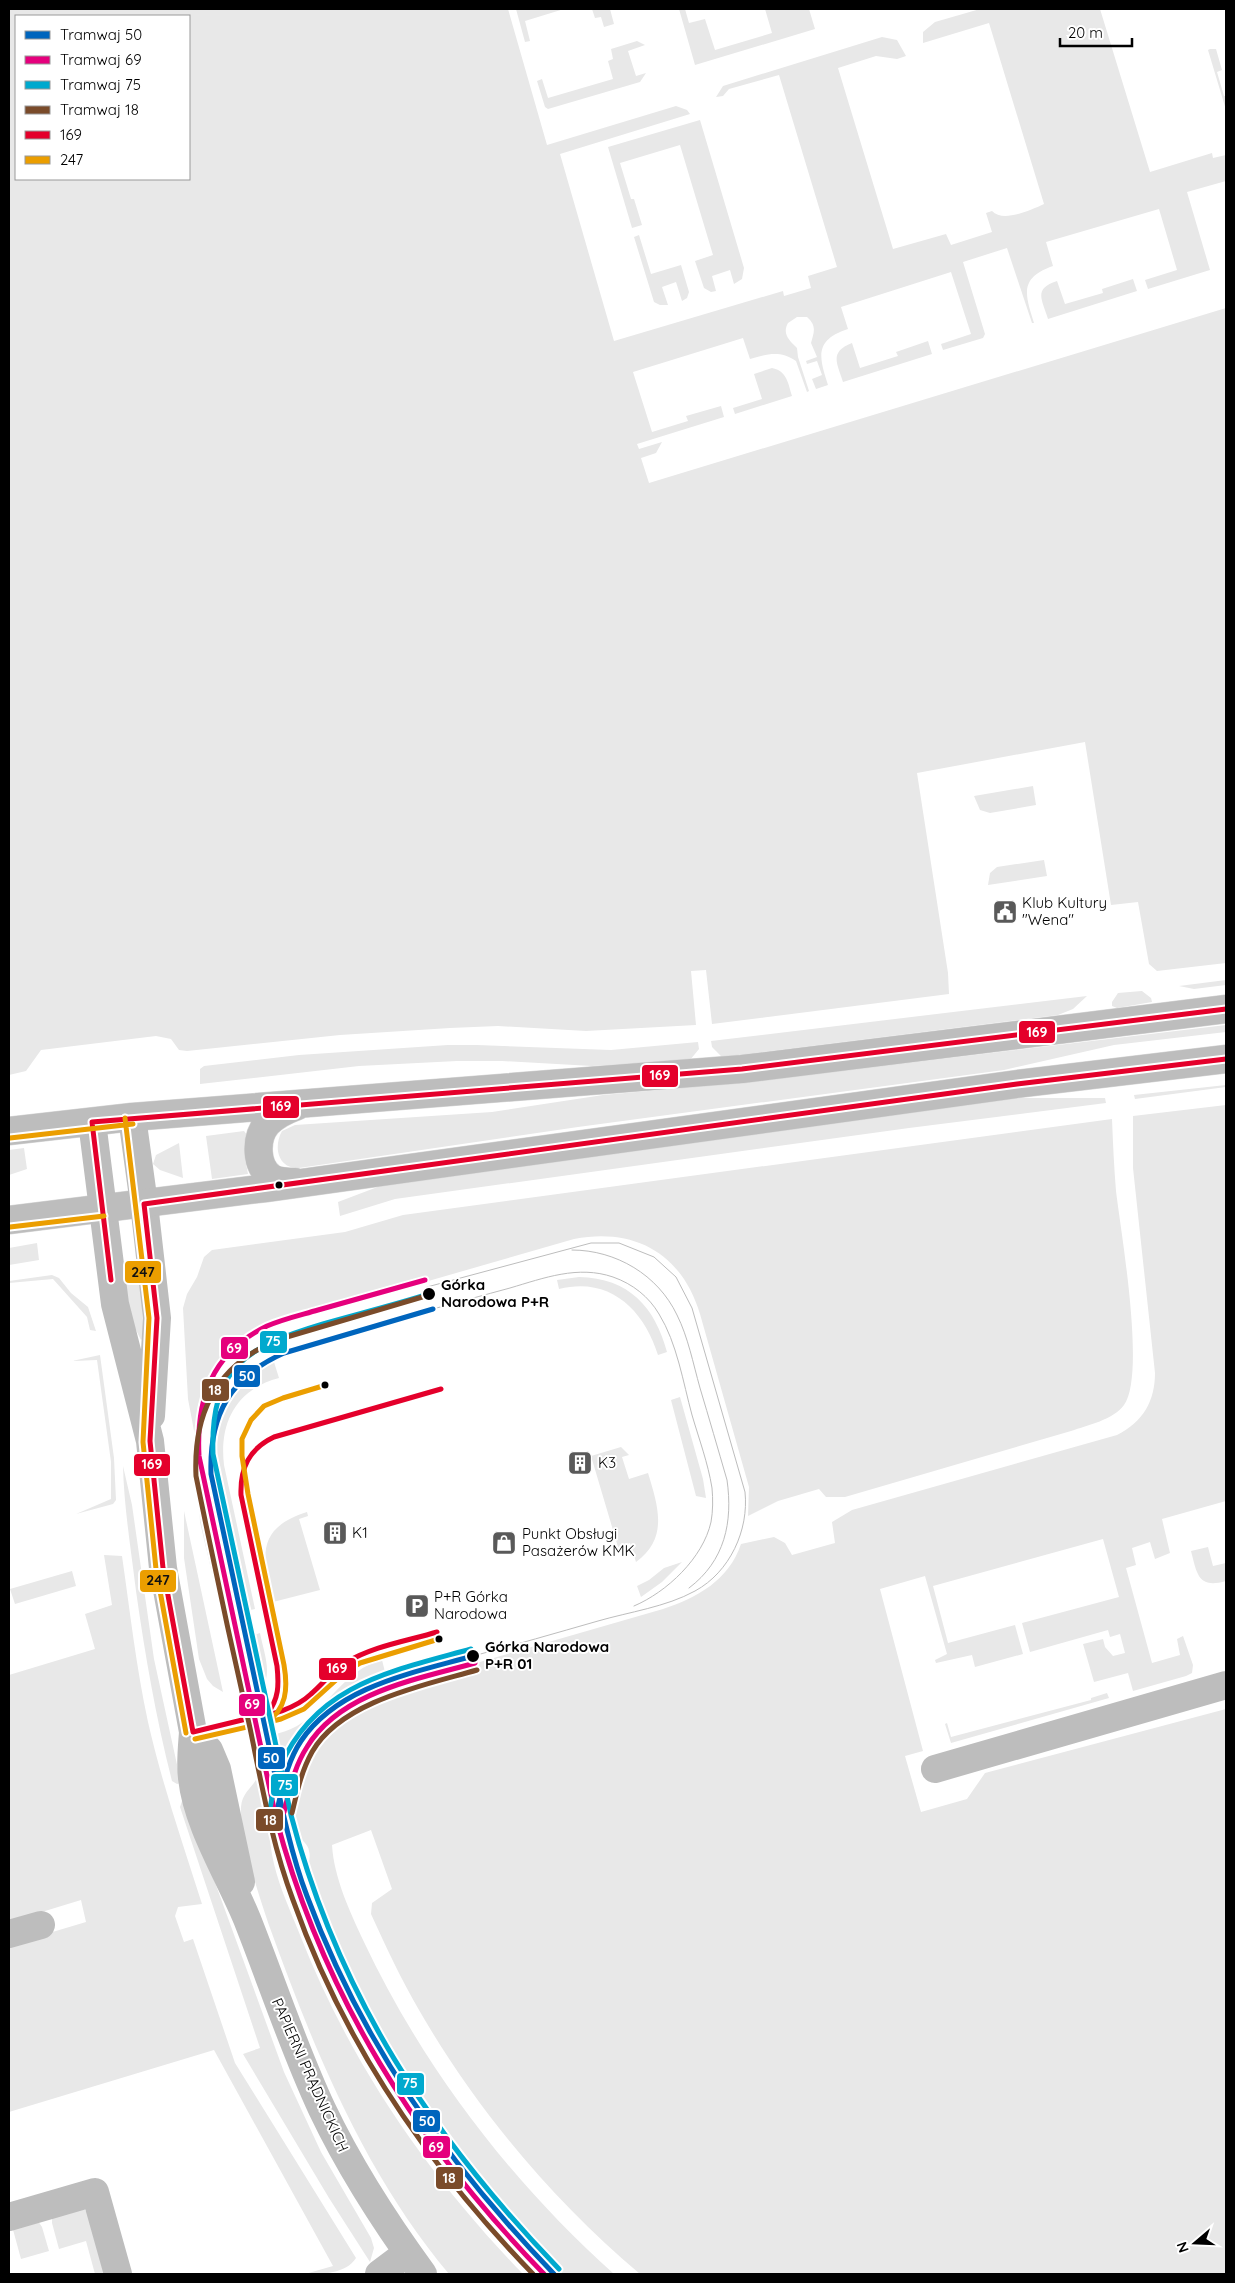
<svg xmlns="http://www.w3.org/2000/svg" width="1235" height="2283" font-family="Quicksand,sans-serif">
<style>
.green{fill:#e8e8e8;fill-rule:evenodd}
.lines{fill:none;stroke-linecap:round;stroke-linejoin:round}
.primary-casing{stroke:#dbdbdb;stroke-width:29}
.minor{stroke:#bdbdbd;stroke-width:28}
.primary{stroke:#bdbdbd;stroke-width:28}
.tram{stroke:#bdbdbd;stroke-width:1}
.bus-1-casing{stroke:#fff;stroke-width:9}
.bus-2-casing{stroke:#fff;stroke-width:9}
.bus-1{stroke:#e4002b;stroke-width:5}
.bus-2{stroke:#eb9e00;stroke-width:5}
.tram-1-casing{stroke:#fff;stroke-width:9}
.tram-2-casing{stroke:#fff;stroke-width:9}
.tram-3-casing{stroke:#fff;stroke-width:9}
.tram-4-casing{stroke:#fff;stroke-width:9}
.tram-1{stroke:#0065bd;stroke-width:5}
.tram-2{stroke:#e5007d;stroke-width:5}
.tram-3{stroke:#00a9ce;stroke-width:5}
.tram-4{stroke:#7a4b2a;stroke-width:5}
.bus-dot{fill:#000;stroke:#fff;stroke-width:2}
.labels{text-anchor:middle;stroke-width:4;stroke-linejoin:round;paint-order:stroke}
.poi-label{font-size:15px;fill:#000;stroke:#fff;text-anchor:start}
.stop-label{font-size:15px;font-weight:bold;fill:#000;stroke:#fff;text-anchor:start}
.street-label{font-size:15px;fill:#000;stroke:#fff}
.line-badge{stroke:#fff;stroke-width:2}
.badge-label{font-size:14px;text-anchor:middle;font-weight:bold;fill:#fff}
.pale-badge-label{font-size:14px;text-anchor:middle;font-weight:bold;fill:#111}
</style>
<rect width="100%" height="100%" fill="#fff"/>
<path class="green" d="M9 9H508L547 145 676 106 687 110 690 114 560 154 614 341 783 291 784 296 811 288 808 276 837 267 779 75 729 89 723 96 716 97 723 86 882 37 897 40 906 56 897 59 876 56 838 68 893 249 946 234 951 245 992 232 986 213 992 211C1003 223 1031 210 1044 204L989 23 923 43V32L935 22 980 9H1100L1150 172 1212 153 1213 158 1226 155V181L1187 192 1210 270 1148 289 1145 280 1177 270 1159 209 1046 242 1053 266C1019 278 1025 294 1034 323H1032L1007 248 963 262 985 334 983 338 943 350 941 344 971 334 951 272 841 307 848 329C814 340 819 357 828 385L816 389 812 379 822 375 817 361 807 364 806 361 817 357 811 343C814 332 817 326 807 317H797L788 323C782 334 789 340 797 348L798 357 809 391 807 392 796 361C780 350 767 354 750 359L743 338 633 372 652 432 688 421 686 416 721 406 724 417 637 444 639 449 662 442 656 453 641 458 649 483 1226 308V963L1157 971 1149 964 1138 902 1111 905 1085 742 917 773 948 973 949 994 712 1024 706 970 691 971 696 1025 586 1031 498 1026 450 1028 340 1035 187 1051 179 1050 171 1039 156 1036 41 1050 26 1071 9 1075ZM189 16V179H16V16Z
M516 9H564L525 21 530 41 525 42Z
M592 9H610L614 24 604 27 601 17 595 18Z
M679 9H685L689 23 705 19 715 50 772 33 765 9H809L815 29 695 65Z
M637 41 645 45 628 51 636 76 646 73 640 82 548 109 545 107 537 81 542 79 548 98 613 79 608 61 613 59 611 49Z
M1210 49H1216L1222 70 1217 72 1224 96H1226V110L1208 50Z
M700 120 744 268 742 279 734 284 730 270 712 276 716 291 711 292 704 288 695 261 713 255 680 145 620 163 631 199H634L642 225 632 228 608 147Z
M639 235 651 274 681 265 689 292 687 298 682 301 676 282 662 287 668 305H660L654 302 634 237Z
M1133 279 1137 291 1048 319C1042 299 1033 289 1057 281L1065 304 1103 293 1102 289Z
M928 341 932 354 843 382C837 363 829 352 852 343L860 368 898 356 896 352Z
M772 368C787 371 788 383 792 396L735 414 733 408 762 399 754 374Z
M1033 786 1036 805 990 813 980 810 974 796Z
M1044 860 1047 876 988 885 990 873 997 867Z
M1226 980V985L1194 989 1179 986Z
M1142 991 1151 998 1152 1002 1117 1008 1112 1006V1002L1118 993Z
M1087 996 1073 1009 1058 1015 722 1057 712 1047 711 1041Z
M1226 1025V1032L1114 1045 1004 1070 578 1127 299 1168C278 1169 273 1147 282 1131L295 1125 492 1112 603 1095 749 1082Z
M698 1042 699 1049 690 1060 592 1066 502 1061H457L359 1066 200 1084V1069L204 1066 299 1055 448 1045H477L611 1050Z
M1226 1085V1087L1135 1099 1134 1095Z
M1014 1098H1105L1106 1103 909 1128 395 1199 340 1216 338 1202 388 1183Z
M1226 1105V1501L1162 1519 1170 1553 1155 1559 1150 1542 1132 1548 1136 1565 1126 1568 1152 1663 1180 1655 1177 1639 1183 1636 1193 1665 1192 1673 1186 1676 1133 1691 1128 1673 1094 1682 1083 1644 1103 1639 1105 1647 1113 1656 1125 1653 1120 1634 1110 1637 1108 1630 1030 1652 1022 1623 1119 1597 1103 1539 933 1586 948 1643 1015 1625 1023 1654 975 1667 972 1655 936 1663 935 1660 947 1654 925 1576 880 1589 923 1751 905 1756 921 1812 967 1799 985 1773 1226 1709V2274H640C553 2201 476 2109 419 2010 401 1979 386 1947 371 1914L372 1903 392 1889 371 1830 332 1845C334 1878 350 1912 364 1942 423 2067 511 2182 614 2274H563C465 2183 389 2067 334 1944 328 1930 307 1884 308 1870 308 1863 311 1858 309 1851 308 1844 302 1841 299 1836 298 1833 297 1828 296 1825L290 1821C289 1813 285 1803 285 1795 285 1786 290 1777 293 1769 310 1730 341 1708 379 1691L663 1609C697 1598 729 1580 741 1544L774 1537 785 1543 792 1555 835 1543 832 1522 852 1510 1117 1435C1143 1422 1155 1401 1155 1373L1133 1168V1116Z
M1112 1119C1113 1144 1114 1167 1116 1191 1121 1233 1146 1375 1124 1405 1113 1420 1088 1425 1071 1431L845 1497H826L819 1489 778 1501 748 1516 749 1487 700 1314C682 1254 635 1227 574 1239L262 1329 234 1349 208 1376 198 1405 195 1436 188 1399 183 1308 187 1294 197 1277 204 1257 212 1250 345 1232 403 1215Z
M244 1131 247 1135 245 1158 248 1174 212 1179 206 1136Z
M179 1143 183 1178 160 1170 153 1164 156 1155Z
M24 1148 27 1169 9 1175V1150Z
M37 1243 39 1260 9 1265V1248Z
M52 1275 59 1278 71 1293 88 1307 96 1331 90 1330 87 1317 53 1279 9 1283V1281Z
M140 1276 144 1337 141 1340 135 1328 121 1278Z
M579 1277C629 1278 655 1307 667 1352L658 1355C644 1310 610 1276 559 1289L557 1280Z
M100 1355 114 1458 116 1500 113 1504 76 1514 111 1499V1462L97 1360 72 1361Z
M274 1362 279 1378C236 1389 219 1423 224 1465L255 1609 246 1611 218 1470C210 1424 234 1382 274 1362Z
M680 1397 703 1479 706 1498 696 1496 671 1400Z
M621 1447 629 1455 622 1457 629 1479 648 1473C658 1506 669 1538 636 1562L630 1543 618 1547 591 1456Z
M197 1456 209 1515 223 1563 234 1614 226 1616 221 1612 200 1522Z
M123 1466 132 1505 154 1659 181 1783 177 1784 172 1781C156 1718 145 1655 136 1591 131 1549 124 1508 123 1466Z
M184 1511 223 1692 213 1686 207 1679 199 1659 184 1558Z
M307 1512 308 1516 299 1519 320 1590 273 1602C263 1558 254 1529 307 1512Z
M1208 1547 1213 1566 1226 1563V1581C1198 1589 1197 1574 1191 1551Z
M104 1555 122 1556C130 1611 136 1667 148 1722 162 1784 183 1844 202 1904L178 1907 175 1916 184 1942 193 1939 235 2063 356 2258C346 2274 322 2274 305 2274L333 2266 214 2050 9 2112V1945L86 1922 81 1900 9 1922V1675L95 1649 85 1614 112 1605Z
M682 1562 662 1582 641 1597 637 1586 649 1580 664 1568Z
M72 1571 76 1586 15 1604 10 1589Z
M260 1633C263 1650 273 1673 262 1688L251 1636Z
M240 1638 251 1693 248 1694 238 1688 229 1645 231 1641Z
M382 1660 386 1676C337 1691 301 1723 280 1770L272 1735C281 1733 290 1730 297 1726 329 1707 345 1669 382 1660Z
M1107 1693 1109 1698 951 1743 945 1724 947 1723 951 1737 1091 1700V1698Z
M259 1738H260C264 1756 271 1775 272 1793 273 1800 270 1808 270 1816 269 1832 270 1848 274 1864 280 1889 291 1912 300 1935 350 2063 428 2176 523 2274H449C365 2174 314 2050 270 1928 260 1899 239 1837 241 1807 242 1793 251 1789 257 1778L254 1751 260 1744Z
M185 1800 284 2072 321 2152 371 2238 374 2248 370 2262 329 2198 243 2054 260 2048 180 1807 182 1801Z
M83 2208 88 2213 108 2274H95L86 2241 59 2249 52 2223V2216Z
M38 2221 42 2227 49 2251 21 2259 12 2226Z"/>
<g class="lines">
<defs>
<path id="primary" d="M9 1131 132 1117 742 1069 1226 1009
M295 1182C288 1182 279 1182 272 1178 255 1167 255 1138 267 1124 275 1115 286 1110 297 1106
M9 1220 266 1188 1017 1084 1226 1059"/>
</defs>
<use href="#primary" class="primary-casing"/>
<path class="minor" d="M132 1117 144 1204 157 1318 151 1416
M92 1122 115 1304 150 1441 163 1568 193 1732C192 1747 190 1763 192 1778 197 1825 229 1875 247 1919 272 1982 293 2047 322 2109 350 2168 385 2222 423 2274
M193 1732 209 1750 217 1769 241 1882
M935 1769 1226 1685
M9 1934 41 1925
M9 2217 95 2192 118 2274
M379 2274 407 2253"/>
<use href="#primary" class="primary"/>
<path class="tram" d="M572 1250C616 1250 658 1275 677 1315 688 1337 693 1363 700 1388 709 1418 718 1449 727 1480 733 1522 725 1561 689 1588
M427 1287 591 1243H619L654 1257 676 1277 692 1308 745 1492C749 1530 730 1572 695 1591 666 1607 629 1612 598 1621 556 1633 515 1645 473 1656
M433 1309C459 1302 484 1295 510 1288 544 1278 578 1265 613 1277 633 1284 649 1297 659 1314 677 1343 683 1382 692 1415 699 1439 708 1463 712 1488 713 1499 713 1511 711 1522 703 1558 667 1592 634 1606"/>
<defs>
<path id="bus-1" d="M92 1122 742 1069 1226 1009
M92 1122 111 1280
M247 1720C269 1715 294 1710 311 1694 323 1684 332 1671 345 1663 373 1646 407 1641 437 1632
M193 1732 163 1568 150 1441 157 1318 144 1204 1017 1084 1226 1059
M193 1732 267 1714C279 1699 279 1685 277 1666L241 1495C240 1468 249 1449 274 1437L441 1389"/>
<path id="bus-2" d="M125 1118 149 1318 143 1442 156 1569 186 1733
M10 1138 133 1124
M10 1227 104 1216
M249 1727 281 1719 304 1709 345 1672 360 1663 439 1639
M195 1739 265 1723C287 1710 288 1688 284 1665L248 1494 242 1456V1439L251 1420 264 1406 283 1398 326 1385"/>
</defs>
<use href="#bus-1" class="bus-1-casing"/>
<use href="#bus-2" class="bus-2-casing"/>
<use href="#bus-1" class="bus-1"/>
<use href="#bus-2" class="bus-2"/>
<defs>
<path id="tram-1" d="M433 1309 284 1353C230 1377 209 1415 211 1474 229 1560 248 1646 266 1732 278 1787 287 1843 307 1896 361 2042 447 2163 554 2274
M277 1810C283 1786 287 1762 301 1741 338 1686 413 1673 473 1656"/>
<path id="tram-2" d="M425 1280C389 1290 353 1300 318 1310 301 1315 283 1319 267 1326 212 1353 196 1398 199 1456L276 1818C323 1996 417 2143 544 2274
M284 1812C290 1789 294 1767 307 1747 340 1692 418 1679 475 1663"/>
<path id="tram-3" d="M429 1294C394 1305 358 1314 323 1324 246 1347 210 1367 213 1454L291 1815C338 1995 431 2136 559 2269
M270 1808C273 1795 274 1780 280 1767 316 1684 392 1671 471 1649"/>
<path id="tram-4" d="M429 1295 280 1339C219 1363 193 1411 196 1476 213 1560 231 1644 250 1728 262 1786 272 1844 293 1900 343 2042 429 2167 533 2274
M292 1813C297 1792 301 1772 312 1752 341 1701 425 1685 477 1670"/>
</defs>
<use href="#tram-1" class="tram-1-casing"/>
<use href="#tram-2" class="tram-2-casing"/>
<use href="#tram-3" class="tram-3-casing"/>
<use href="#tram-4" class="tram-4-casing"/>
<use href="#tram-1" class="tram-1"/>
<use href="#tram-2" class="tram-2"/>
<use href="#tram-3" class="tram-3"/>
<use href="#tram-4" class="tram-4"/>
</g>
<defs>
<symbol id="civic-square" viewBox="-11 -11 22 22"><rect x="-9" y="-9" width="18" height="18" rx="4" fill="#595959" stroke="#fff"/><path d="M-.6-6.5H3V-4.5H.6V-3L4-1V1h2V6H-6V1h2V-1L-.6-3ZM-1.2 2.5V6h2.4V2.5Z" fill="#fff"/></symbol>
<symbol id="building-square" viewBox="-11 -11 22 22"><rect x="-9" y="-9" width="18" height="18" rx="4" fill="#595959" stroke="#fff"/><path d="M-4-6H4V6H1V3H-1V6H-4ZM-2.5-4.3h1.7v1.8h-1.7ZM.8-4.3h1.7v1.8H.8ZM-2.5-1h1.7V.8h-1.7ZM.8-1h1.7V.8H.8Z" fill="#fff"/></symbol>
<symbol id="shop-square" viewBox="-11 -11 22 22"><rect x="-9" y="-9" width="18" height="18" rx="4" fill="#595959" stroke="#fff"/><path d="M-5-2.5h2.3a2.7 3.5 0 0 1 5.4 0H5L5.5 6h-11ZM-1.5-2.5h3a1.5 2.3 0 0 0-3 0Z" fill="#fff"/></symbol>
<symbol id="parking-square" viewBox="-11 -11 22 22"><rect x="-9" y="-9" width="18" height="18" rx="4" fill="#595959" stroke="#fff"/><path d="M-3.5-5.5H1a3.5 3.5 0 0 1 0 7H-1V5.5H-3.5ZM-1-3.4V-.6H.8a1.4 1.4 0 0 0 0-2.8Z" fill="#fff"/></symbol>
</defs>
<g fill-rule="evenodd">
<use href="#civic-square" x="991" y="898" width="28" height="28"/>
<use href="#building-square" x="566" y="1449" width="28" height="28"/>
<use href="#building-square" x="321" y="1519" width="28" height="28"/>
<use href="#shop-square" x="490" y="1529" width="28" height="28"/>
<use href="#parking-square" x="403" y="1592" width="28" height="28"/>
</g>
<g class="bus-dot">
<circle cx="279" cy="1185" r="4.5"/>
<circle cx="429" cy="1294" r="7"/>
<circle cx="325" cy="1385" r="4.5"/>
<circle cx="439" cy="1639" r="4.5"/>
<circle cx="473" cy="1656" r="7"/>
</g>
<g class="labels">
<g class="poi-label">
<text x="1022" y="908">Klub Kultury<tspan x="1022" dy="17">"Wena"</tspan></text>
<text x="598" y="1468">K3</text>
<text x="352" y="1538">K1</text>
<text x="522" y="1539">Punkt Obsługi<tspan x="522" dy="17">Pasażerów KMK</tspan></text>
<text x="434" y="1602">P+R Górka<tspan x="434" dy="17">Narodowa</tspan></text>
</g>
<g class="stop-label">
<text x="441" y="1290">Górka<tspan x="441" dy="17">Narodowa P+R</tspan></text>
<text x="485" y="1652">Górka Narodowa<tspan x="485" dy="17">P+R 01</tspan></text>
</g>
<g class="street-label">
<text transform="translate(310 2075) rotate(66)" y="5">PAPIERNI PRĄDNICKICH</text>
</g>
</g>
<g class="line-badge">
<rect x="1018" y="1020" width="38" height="24" rx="5" fill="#e4002b"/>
<rect x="641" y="1064" width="38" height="24" rx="5" fill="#e4002b"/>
<rect x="262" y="1095" width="38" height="24" rx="5" fill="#e4002b"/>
<rect x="124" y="1260" width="38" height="24" rx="5" fill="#eb9e00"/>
<rect x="259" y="1330" width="29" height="24" rx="5" fill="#00a9ce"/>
<rect x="220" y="1336" width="29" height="24" rx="5" fill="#e5007d"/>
<rect x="233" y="1364" width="28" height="24" rx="5" fill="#0065bd"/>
<rect x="201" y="1378" width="29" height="24" rx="5" fill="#7a4b2a"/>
<rect x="133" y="1453" width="38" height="24" rx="5" fill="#e4002b"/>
<rect x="139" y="1569" width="38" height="24" rx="5" fill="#eb9e00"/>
<rect x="318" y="1657" width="39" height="24" rx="5" fill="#e4002b"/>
<rect x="238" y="1693" width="28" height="24" rx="5" fill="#e5007d"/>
<rect x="257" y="1746" width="29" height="24" rx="5" fill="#0065bd"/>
<rect x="270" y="1773" width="29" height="24" rx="5" fill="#00a9ce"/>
<rect x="255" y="1808" width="29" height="24" rx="5" fill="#7a4b2a"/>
<rect x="396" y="2072" width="29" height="24" rx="5" fill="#00a9ce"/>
<rect x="412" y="2109" width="29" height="24" rx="5" fill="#0065bd"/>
<rect x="422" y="2135" width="29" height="24" rx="5" fill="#e5007d"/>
<rect x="435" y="2166" width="29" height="24" rx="5" fill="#7a4b2a"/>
</g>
<g class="badge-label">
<text x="1037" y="1037">169</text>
<text x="660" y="1080">169</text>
<text x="281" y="1111">169</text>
<text x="273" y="1346">75</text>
<text x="234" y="1353">69</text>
<text x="247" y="1381">50</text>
<text x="215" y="1395">18</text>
<text x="152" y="1469">169</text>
<text x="337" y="1673">169</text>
<text x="252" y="1709">69</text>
<text x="271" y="1763">50</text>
<text x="285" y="1790">75</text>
<text x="270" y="1825">18</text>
<text x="410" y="2088">75</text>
<text x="427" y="2126">50</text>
<text x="436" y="2152">69</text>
<text x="449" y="2183">18</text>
</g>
<g class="pale-badge-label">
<text x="143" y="1277">247</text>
<text x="158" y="1585">247</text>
</g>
<rect width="1235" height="2283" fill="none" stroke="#000000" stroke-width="20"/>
<rect x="15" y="15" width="175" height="165" fill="#ffffff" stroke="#999999"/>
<rect x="25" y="31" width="25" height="8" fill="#0065bd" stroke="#999999"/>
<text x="60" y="40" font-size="15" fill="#000000">Tramwaj 50</text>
<rect x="25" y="56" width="25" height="8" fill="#e5007d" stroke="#999999"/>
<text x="60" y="65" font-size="15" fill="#000000">Tramwaj 69</text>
<rect x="25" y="81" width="25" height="8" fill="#00a9ce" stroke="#999999"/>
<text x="60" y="90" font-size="15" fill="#000000">Tramwaj 75</text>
<rect x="25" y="106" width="25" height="8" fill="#7a4b2a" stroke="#999999"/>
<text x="60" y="115" font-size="15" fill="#000000">Tramwaj 18</text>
<rect x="25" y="131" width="25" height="8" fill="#e4002b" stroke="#999999"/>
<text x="60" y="140" font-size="15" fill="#000000">169</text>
<rect x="25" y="156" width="25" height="8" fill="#eb9e00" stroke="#999999"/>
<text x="60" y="165" font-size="15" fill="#000000">247</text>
<g transform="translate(1195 2243) rotate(251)" stroke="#ffffff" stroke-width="4" paint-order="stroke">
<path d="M0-4L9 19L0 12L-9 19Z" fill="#000000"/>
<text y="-8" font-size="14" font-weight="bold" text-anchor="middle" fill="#000000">N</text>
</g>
<path d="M1060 38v8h72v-8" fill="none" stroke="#000000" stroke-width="2.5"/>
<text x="1068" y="38" font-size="15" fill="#000000" stroke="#ffffff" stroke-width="4" paint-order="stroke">20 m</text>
</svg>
